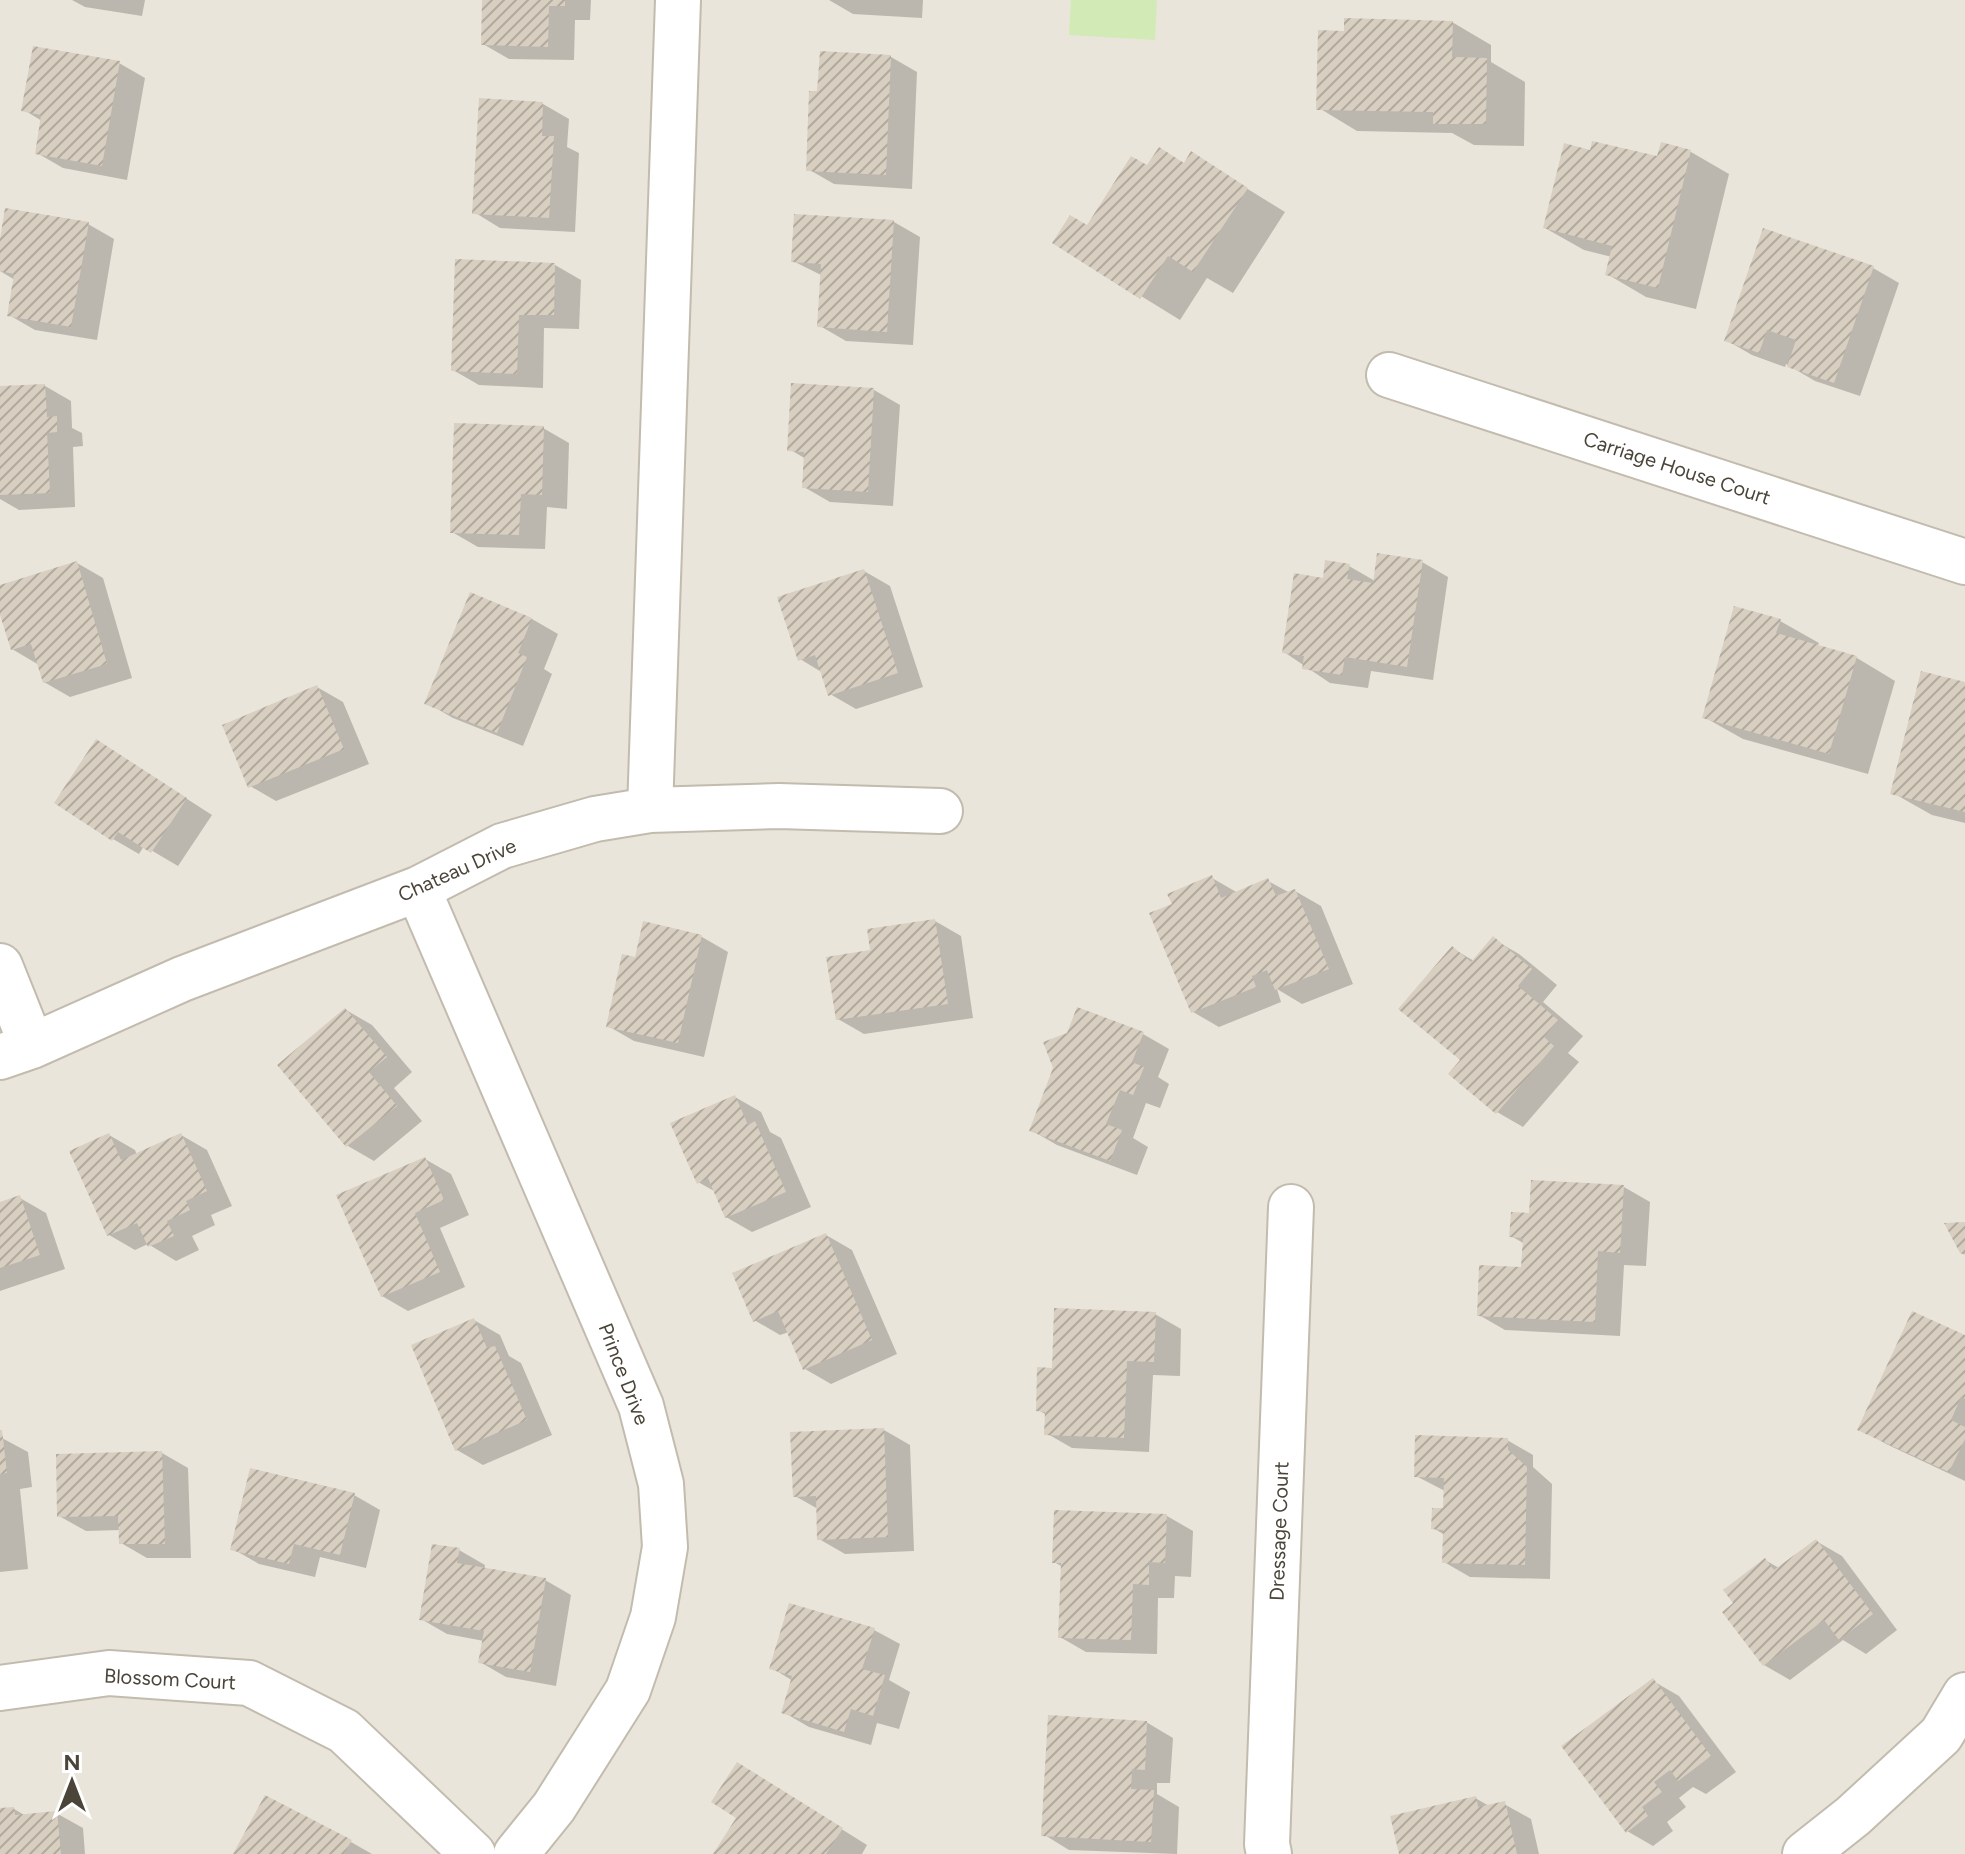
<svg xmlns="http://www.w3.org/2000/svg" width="1965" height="1854" font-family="Figtree,sans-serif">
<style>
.residential{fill:#eae5da}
.pitch{fill:#d2eab5}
.shadow{fill:#0003}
.building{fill:url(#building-hatch)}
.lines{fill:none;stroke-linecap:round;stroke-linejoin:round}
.street-casing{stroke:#c2bbae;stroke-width:48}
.street{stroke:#fff;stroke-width:44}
.labels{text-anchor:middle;stroke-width:6;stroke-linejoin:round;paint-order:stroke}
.street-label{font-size:20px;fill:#4b4439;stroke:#fff}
</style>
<defs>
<pattern id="building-hatch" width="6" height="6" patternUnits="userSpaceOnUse" patternTransform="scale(2)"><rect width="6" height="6" fill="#d8cfc1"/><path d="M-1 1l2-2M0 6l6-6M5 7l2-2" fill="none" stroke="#b1aa9e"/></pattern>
</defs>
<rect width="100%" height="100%" fill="#f6f3ec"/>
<path class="residential" d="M0 0H1965V1854H0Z"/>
<path class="pitch" d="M1071 0H1157L1155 40 1069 35Z"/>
<path class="shadow" d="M72 0H145L142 16 85 7Z
M484 0H591L590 20H575L574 60 509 59 483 44Z
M829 0H923L922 18 853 14Z
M1452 22 1491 45V62L1525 82 1524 146 1474 145 1452 133 1357 131 1319 108 1346 33Z
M891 57 917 72 912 189 834 184 808 169 819 93Z
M119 63 145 78 127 180 63 168 37 153 42 121 24 110Z
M543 104 569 119 567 147 579 153 575 232 500 228 474 212Z
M1592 152 1658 159 1691 152 1729 174 1696 309 1646 297 1607 274 1612 257 1584 250 1545 228Z
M1191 154 1285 212 1233 293 1207 278 1180 320 1055 243 1088 228 1148 167 1185 164Z
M894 222 920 237 913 345 846 341 820 326 823 276 793 261Z
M88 224 114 239 97 340 35 330 9 315 15 280 0 271V250Z
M555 265 581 280 579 329 544 328 543 388 479 385 453 370Z
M1873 268 1899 283 1860 396 1815 381 1786 364 1785 367 1752 355 1726 340Z
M45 386 71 401 72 428 82 433 83 446 73 447 75 507 19 510 0 499V388Z
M874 390 900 405 893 506 830 502 804 487 806 459 789 449Z
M543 428 569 443 567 509 547 507 545 549 478 547 452 532Z
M1422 562 1448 577 1433 680 1371 671 1368 688 1330 683 1284 652 1324 580 1349 566 1375 581Z
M77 563 103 578 132 678 70 697 44 682 39 665 12 649 0 608V587Z
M864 571 890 586 923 687 856 709 830 694 823 673 800 659Z
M471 595 532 619 558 634 544 669 552 674 523 746 453 718 427 703Z
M1780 621 1819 643 1817 647 1857 658 1895 681 1868 774 1743 739 1704 717Z
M1965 684V823L1932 815 1893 793Z
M317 687 343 702 369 764 276 801 250 786Z
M97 741 212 815 178 866 144 846 139 854 113 839Z
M1212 878 1238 893 1268 881 1290 893 1295 891 1321 906 1353 984 1302 1004 1277 989 1281 1002 1219 1027 1193 1012 1174 905Z
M935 921 961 936 973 1018 864 1034 838 1019 872 952Z
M644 924 702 937 728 952 704 1057 634 1041 608 1026 636 959Z
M1493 939 1519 954 1557 985 1543 1002 1583 1036 1568 1053 1579 1062 1523 1127 1497 1112 1452 948 1474 961Z
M1078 1009 1143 1034 1169 1049 1158 1077 1169 1084 1160 1108 1146 1103 1133 1138 1148 1147 1137 1175 1057 1145 1031 1130Z
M346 1010 372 1025 412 1072 394 1088 422 1121 374 1161 348 1146 280 1065Z
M735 1097 761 1112 770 1132 781 1138 811 1207 752 1232 726 1217 716 1192 698 1182Z
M109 1135 135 1150 137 1155 181 1135 207 1150 232 1206 211 1215 215 1225 192 1236 199 1250 176 1261 148 1244 135 1250 109 1235Z
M425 1159 451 1174 469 1215 440 1228 465 1287 408 1311 382 1296Z
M1624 1187 1650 1202 1646 1266 1624 1265 1620 1336 1505 1330 1479 1315 1523 1269 1525 1244 1511 1236 1531 1215Z
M20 1198 46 1213 65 1269 0 1291V1204Z
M826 1235 852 1250 897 1354 831 1384 805 1369 789 1332 780 1335 754 1320Z
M1155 1314 1181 1329 1180 1376 1153 1375 1149 1452 1072 1448 1046 1433 1047 1415 1038 1410 1054 1370Z
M474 1320 500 1335 509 1356 521 1363 552 1435 483 1465 457 1450Z
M1965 1338V1481L1886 1444 1860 1429Z
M884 1430 910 1445 914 1551 845 1554 819 1539 818 1509 795 1496Z
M0 1437 28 1452 32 1487 20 1489 28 1569 0 1572Z
M1507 1440 1533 1455V1467L1552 1484 1550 1579 1470 1577 1444 1562 1445 1535 1433 1528 1445 1510V1491L1416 1476Z
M162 1453 188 1468 191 1558H147L121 1543V1530L86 1531 59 1516Z
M354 1495 380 1510 366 1568 320 1557 315 1577 259 1564 233 1549Z
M1167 1516 1193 1531 1191 1577 1175 1576 1174 1598H1158L1157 1654 1086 1652 1060 1637 1063 1567 1054 1562Z
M1816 1541 1842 1556 1897 1630 1866 1654 1843 1640 1790 1680 1764 1665 1736 1604 1765 1560 1779 1568Z
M459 1550 485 1565 484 1570 545 1580 571 1595 556 1686 506 1677 480 1662 484 1641 447 1634 421 1619Z
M874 1630 900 1644 889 1680 910 1692 899 1729 877 1723 871 1745 809 1727 783 1712 793 1681 772 1668Z
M1653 1681 1679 1696 1736 1772 1706 1794 1693 1787 1679 1798 1686 1807 1667 1822 1673 1831 1653 1846 1627 1831Z
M1146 1722 1173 1738 1170 1783H1157V1794L1179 1807 1177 1854 1069 1850 1043 1834Z
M763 1780 867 1845 862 1854H715Z
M1475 1798 1491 1807 1504 1804 1531 1819 1539 1854H1402Z
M14 1809 26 1816 56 1813 83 1828 85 1854H0V1810Z
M351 1842 372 1854H235Z"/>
<path class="building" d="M482 0H565V6H549L548 47 481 45Z
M1344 18 1453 21 1452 57 1487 58 1486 124H1433V112L1316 110 1318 30 1344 31Z
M33 46 120 61 102 166 35 154 41 115 21 111Z
M820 51 891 55 886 175 806 171 809 91H817Z
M479 98 543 102 542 136H554L549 218 472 214Z
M1592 141 1657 156 1661 142 1691 150 1658 288 1605 275 1612 246 1543 228 1564 143 1590 150Z
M1159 147 1184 163 1191 151 1248 188 1193 272 1168 256 1140 299 1052 243 1070 215 1087 225 1131 156 1147 165Z
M5 208 89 222 71 327 7 316 14 274 0 271V239Z
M794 214 894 220 887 332 817 327 821 264 791 262Z
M1763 228 1874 266 1834 383 1787 367 1796 340 1767 330 1759 353 1724 341Z
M455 259 555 263 554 315H519L517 374 451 371Z
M791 383 874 388 868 492 802 488 804 452 787 451Z
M45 384 47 417 57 416V432L47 433 50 493 0 495V386Z
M454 423 544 426 542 495 521 494 519 535 450 533Z
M1377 553 1423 560 1407 667 1345 657 1342 675 1302 669 1304 656 1282 653 1294 573 1323 578 1325 560 1350 564 1347 579 1373 583Z
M77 561 107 664 43 683 31 644 11 650 0 615V585Z
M864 569 898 673 828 696 815 655 798 661 777 597Z
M470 592 532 618 518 653 527 657 497 733 424 704Z
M1734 606 1781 619 1776 633 1857 656 1829 754 1702 718Z
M1921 671 1965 682V812L1890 794Z
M317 685 344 749 248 788 222 725Z
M96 739 187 798 151 853 118 832 112 841 54 803Z
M1212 875 1221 898 1268 878 1276 896 1295 889 1329 969 1275 990 1267 970 1252 976 1256 987 1191 1013 1149 913 1172 904 1167 894Z
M935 919 948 1004 836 1020 826 957 870 950 867 929Z
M643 921 702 935 678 1043 606 1027 622 954 635 957Z
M1493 936 1532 969 1518 986 1558 1020 1544 1037 1554 1046 1496 1114 1448 1074 1460 1060 1398 1009 1452 946 1471 962Z
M1077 1007 1144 1032 1132 1062 1144 1067 1133 1095 1120 1090 1106 1124 1122 1130 1110 1161 1029 1131 1053 1068 1043 1042 1067 1033Z
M345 1008 387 1057 369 1072 397 1106 346 1147 277 1065Z
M735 1095 748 1125 755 1121 786 1192 725 1218 708 1178 697 1184 670 1123Z
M109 1133 121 1160 181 1133 207 1191 186 1201 190 1210 167 1221 174 1236 148 1247 137 1223 107 1236 69 1151Z
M425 1157 444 1200 415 1213 440 1272 381 1297 336 1195Z
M1531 1180 1624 1185 1620 1253 1598 1251 1595 1322 1477 1316 1479 1265 1521 1267 1523 1238 1509 1237 1511 1212 1529 1213Z
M20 1195 40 1255 0 1268V1202Z
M1965 1222V1255L1960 1253 1944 1223Z
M826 1233 872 1340 803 1370 778 1311 753 1322 732 1273Z
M1054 1308 1156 1312 1154 1362 1127 1361 1124 1438 1044 1435 1045 1412 1036 1411 1037 1367 1052 1368Z
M1912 1311 1965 1335V1399L1961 1397 1951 1420 1965 1427V1439L1949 1472 1857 1430Z
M474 1318 487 1348 495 1346 527 1420 455 1451 411 1345Z
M884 1428 888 1537 817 1540 816 1496 793 1497 790 1432Z
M0 1430H2L7 1473 0 1474Z
M1415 1435 1508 1438V1450L1527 1467 1525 1565 1442 1563 1443 1530 1431 1529 1432 1508H1443L1444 1478 1414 1477Z
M162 1451 165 1544H119L118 1516 57 1517 56 1454Z
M250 1468 355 1493 340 1555 294 1544 289 1564 230 1550Z
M1054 1510 1167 1514 1165 1563 1149 1562V1585L1133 1584 1131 1640 1058 1638 1061 1563H1052Z
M1816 1539 1873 1614 1839 1640 1824 1620 1763 1666 1722 1612 1733 1603 1723 1590 1765 1558 1774 1570Z
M432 1544 460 1548 457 1563 546 1578 530 1672 478 1663 484 1631 419 1620Z
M789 1603 875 1628 862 1669 885 1675 873 1716 851 1709 844 1732 781 1713 792 1676 769 1669Z
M1653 1678 1711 1756 1678 1781 1670 1770 1654 1782 1662 1792 1642 1807 1648 1816 1626 1833 1561 1746Z
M1048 1715 1147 1721 1145 1770 1132 1769 1131 1789 1154 1790 1151 1842 1041 1836Z
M737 1762 843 1828 826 1854H713L736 1818 711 1802Z
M265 1795 352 1840 344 1854H233Z
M1476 1796 1478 1807 1505 1801 1517 1854H1399L1390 1816Z
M14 1807 15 1815 57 1811 61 1854H0V1808Z"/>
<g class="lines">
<defs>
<path id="street" d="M1389 375 1965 562
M650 810 678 0
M418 889 641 1406 661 1484 665 1547 653 1617 628 1690 554 1807 516 1854
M0 966 32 1046
M0 1057 32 1046 182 979 418 889 502 846 595 819 650 810 779 806 940 811
M0 1688 109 1673 249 1683 344 1731 473 1854
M1269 1854 1267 1844 1291 1207
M1805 1854 1853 1816 1941 1735 1965 1695"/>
</defs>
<use href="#street" class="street-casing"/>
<use href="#street" class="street"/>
</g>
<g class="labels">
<g class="street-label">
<text transform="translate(1677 468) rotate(18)" y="7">Carriage House Court</text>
<text transform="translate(457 870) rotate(-24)" y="7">Chateau Drive</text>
<text transform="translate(624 1374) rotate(69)" y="7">Prince Drive</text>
<text transform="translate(1279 1531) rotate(-88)" y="7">Dressage Court</text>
<text transform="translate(170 1679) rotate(3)" y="7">Blossom Court</text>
</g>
</g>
<g transform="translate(72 1782)" stroke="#ffffff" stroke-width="6" paint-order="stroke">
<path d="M0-6L14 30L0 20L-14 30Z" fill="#4b4439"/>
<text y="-12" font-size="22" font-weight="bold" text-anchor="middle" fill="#4b4439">N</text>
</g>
</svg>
